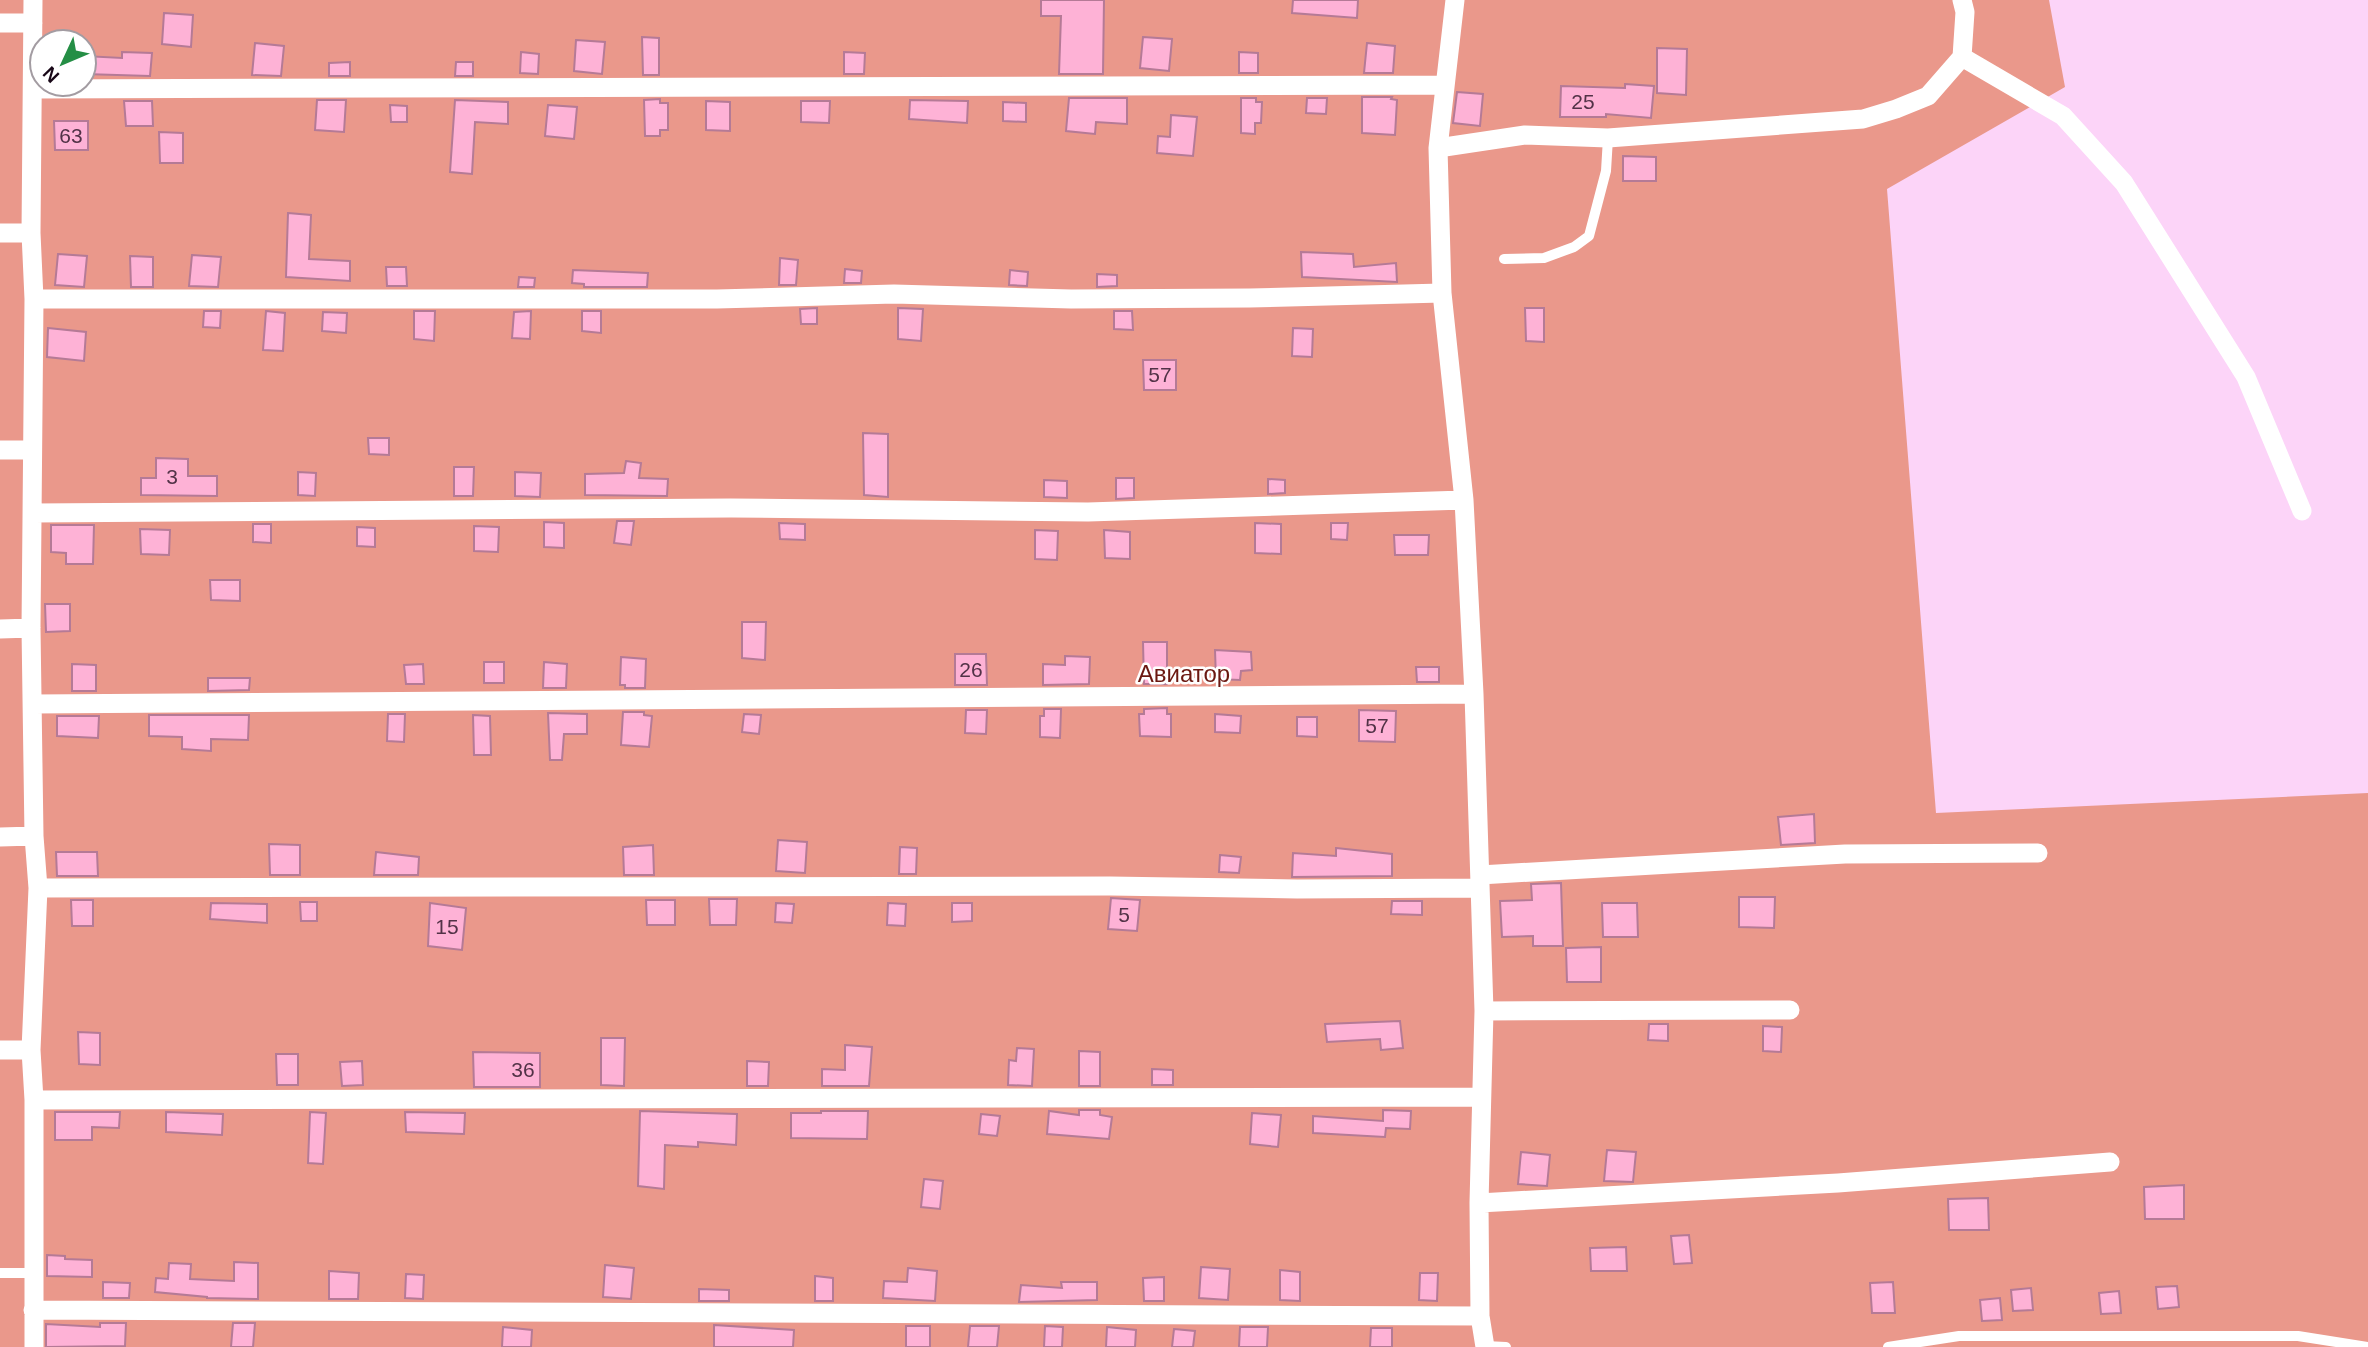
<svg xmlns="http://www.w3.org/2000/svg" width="2368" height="1347" font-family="Helvetica,sans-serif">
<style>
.green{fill:#ea988b;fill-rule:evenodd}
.building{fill:#feb2d6;stroke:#b57a96;stroke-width:2}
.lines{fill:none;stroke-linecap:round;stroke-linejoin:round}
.service{stroke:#fff;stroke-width:10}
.minor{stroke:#fff;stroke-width:19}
.labels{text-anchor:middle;stroke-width:5;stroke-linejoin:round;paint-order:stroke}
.number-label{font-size:21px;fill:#523247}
.park-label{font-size:24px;fill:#6b1811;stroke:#fff}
</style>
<rect width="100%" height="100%" fill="#fcd4f8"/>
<path class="green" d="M0 0H2049L2065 87 1887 189 1936 813 2368 793V1347H0ZM42 42H84V84H42Z"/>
<path class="building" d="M1041 0H1104L1103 74H1059L1061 16H1041Z
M1293 0H1358L1357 18 1292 13Z
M164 13 193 15 191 47 162 44Z
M642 37 659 38V75H643Z
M1143 37 1172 39 1169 71 1140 68Z
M576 40 605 42 602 74 574 71Z
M255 43 284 46 281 76 252 75Z
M1367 43 1395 46 1393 73H1364Z
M1657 48 1687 49 1686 95 1657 93Z
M122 52 152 53 150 76 84 74V56L122 58Z
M521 52 539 54 538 74 520 73Z
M844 52 865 53 864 74H844Z
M1239 52 1258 53V73H1239Z
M350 62V76H329V63Z
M456 62H473V76H455Z
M1625 84 1654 86 1651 118 1606 114V117H1560L1561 86 1625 88Z
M1457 92 1483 94 1480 126 1453 123Z
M1362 97H1392L1391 99 1397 100 1395 135 1362 133Z
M1069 98H1127V124L1096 122 1095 134 1066 131Z
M1241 98H1256V102H1262L1261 123H1255V134L1241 133Z
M1307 98H1327L1326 114 1306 113Z
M660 99V103H668V130H660V136H645L644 100Z
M317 100H346L344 132 315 130Z
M455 100 508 102V124L475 122 472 174 450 172Z
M910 100 968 101 967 123 909 119Z
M124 101H152L153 126H126Z
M706 101 730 102V131L706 130Z
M801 101H830L829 123 801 122Z
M1003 102 1026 103V122L1003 121Z
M390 105 407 106V122H391Z
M548 105 577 107 574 139 545 136Z
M1171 115 1197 117 1193 156 1157 153 1158 136 1170 137Z
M54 121H88V150H55Z
M159 132 183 133V163H160Z
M1623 156 1656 157V181H1623Z
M288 213 311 215 309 259 350 261V281L286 277Z
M1301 252 1353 254 1354 267 1396 263 1397 282 1302 277Z
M58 254 87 256 84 287 55 285Z
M192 255 221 257 218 287 189 286Z
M130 256 153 257V287H131Z
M780 258 798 260 796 285H779Z
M386 267H406L407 286H387Z
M845 269 862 271 861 283H844Z
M573 270 648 273 647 287H584V284L572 283Z
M1010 270 1028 272 1027 286 1009 285Z
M1097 274 1117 275V286L1097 287Z
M519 277 535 278 534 287H518Z
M817 308V324H801L800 309Z
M898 308 923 309 921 341 898 339Z
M1525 308H1544V342L1526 341Z
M204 311H221L220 328 203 327Z
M266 311 285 313 283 351 263 350Z
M414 311H435L434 341 414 339Z
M531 311 530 339 512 338 514 312Z
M582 311H601V333L582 331Z
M1114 311H1132L1133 330 1114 329Z
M323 312 347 313 346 333 322 331Z
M48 328 86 332 84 361 47 357Z
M1293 328 1313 329 1312 357 1292 356Z
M1143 360H1176V390H1144Z
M863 433 888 434V497L864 495Z
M368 438H389V455L369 454Z
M156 458 188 459V476H217V496L141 495V478H156Z
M626 461 641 463 639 478 668 479 667 496 585 495V474L624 473Z
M454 467H474L473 496H454Z
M298 472 316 473 315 496 298 495Z
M515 472 541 473 540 497 515 496Z
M1116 478H1134V498L1116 499Z
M1268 479 1285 480V493L1268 494Z
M1044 480 1067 481V498L1044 497Z
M617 521H634L631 545 614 543Z
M544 522 564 523V548L544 547Z
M779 523 805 524V540L780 539Z
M1255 523 1281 524V554L1255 553Z
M1331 523H1348L1347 540 1331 539Z
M253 524H271V543L253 542Z
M51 525H94L93 564H66V553L51 552Z
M474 526 499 527 498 552 474 551Z
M357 527 375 528V547L357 546Z
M140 529 170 530 169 555 141 554Z
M1035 530 1058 531 1057 560 1035 559Z
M1104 530 1130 532V559L1105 558Z
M1394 535H1429L1428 555H1395Z
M210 580H240V601L211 600Z
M45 604H70V631L46 632Z
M742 622H766L765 660 742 658Z
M1143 642H1167V684H1144Z
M1215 650 1251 652 1252 670 1241 671 1240 680 1216 679Z
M955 654H986L987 685H955Z
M1065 656 1090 657 1089 684 1043 685V664L1065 665Z
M621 657 646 659 645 688H625V685H620Z
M484 662H504V683H484Z
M544 662 567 664 566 688H543Z
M72 664 96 665V691H72Z
M423 664 424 684H406L404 665Z
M1416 667H1439V682H1417Z
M208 678H250L249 690 208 691Z
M1167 708V714H1171V737L1140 736 1139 714H1144V709Z
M1044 709H1061L1060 738 1040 737V716H1044Z
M966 710H987L986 734 965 733Z
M1359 710 1396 711 1395 742 1359 741Z
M623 712H644V715L652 716 649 747 621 745Z
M548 713 587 714V734H564L562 760H550Z
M388 714H405L404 742 387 741Z
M744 714 761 715 759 734 742 732Z
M1215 714 1241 716 1240 733 1215 732Z
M149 715H249L248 740 211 739V751L182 749V737L149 736Z
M473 715 490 716 491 755H474Z
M57 716H99L98 738 57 736Z
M1297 717H1317V737L1297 736Z
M1814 814 1815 843 1781 845 1778 817Z
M778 840 807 842 805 873 776 871Z
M269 844 300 845V875H270Z
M653 845 654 875H624L623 847Z
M900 847 917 848 916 874H899Z
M1336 848 1392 854V876L1292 877 1293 853 1336 856Z
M56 852H97L98 876H57Z
M376 852 419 857 418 875H374Z
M1220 855 1241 857 1239 873 1219 872Z
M1561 883 1563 946H1533V936L1502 937 1500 901 1532 900 1531 884Z
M1739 897H1775L1774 928 1739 927Z
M1111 898 1140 900 1137 931 1108 929Z
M709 899H737L736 925H710Z
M71 900H93V926H72Z
M646 900H675V925H647Z
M1392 901H1422V915L1391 914Z
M300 902H317V921H301Z
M211 903 267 904V923L210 919Z
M430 903 466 908 462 950 428 946Z
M776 903 794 904 792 923 775 922Z
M888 903 906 904 905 926 887 925Z
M952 903H972V921L952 922Z
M1602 903H1637L1638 937H1603Z
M1601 947V982H1567L1566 948Z
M1400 1021 1403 1048 1381 1050 1380 1039 1327 1042 1325 1024Z
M1649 1024H1668V1041L1648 1040Z
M1763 1026 1782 1027 1781 1052 1763 1051Z
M78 1032 100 1033V1065L79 1064Z
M601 1038H625L624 1086 601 1085Z
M845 1045 872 1047 869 1086H822V1069L845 1070Z
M1017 1048 1034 1049 1032 1086 1008 1085 1009 1060 1016 1061Z
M1079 1051 1100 1052V1086H1079Z
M473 1052 540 1053V1087H474Z
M276 1054H298V1085H277Z
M362 1061 363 1085 342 1086 340 1062Z
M747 1061 769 1062 768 1086H747Z
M1152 1069 1173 1070V1085H1152Z
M1079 1110H1100V1115L1112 1117 1109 1139 1047 1134 1049 1111 1079 1115Z
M1383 1110 1411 1111 1410 1129 1386 1128 1385 1137 1313 1133V1116L1383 1121Z
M640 1111 737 1114 736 1145 698 1142V1147L665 1145 664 1189 638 1186Z
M821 1111H868L867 1139 791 1138V1113H821Z
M55 1112H120L119 1128 92 1127V1140H55Z
M166 1112 223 1114 222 1135 166 1132Z
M310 1112 326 1113 323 1164 308 1163Z
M405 1112 465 1113 464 1134 406 1132Z
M1252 1113 1281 1115 1278 1147 1250 1144Z
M981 1114 1000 1116 997 1136 979 1134Z
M1607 1150 1636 1152 1633 1182 1604 1181Z
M1521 1152 1550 1155 1547 1186 1518 1184Z
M924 1179 943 1181 940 1209 921 1207Z
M2184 1185V1219H2145L2144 1187Z
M1988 1198 1989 1230H1949L1948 1199Z
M1689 1235 1692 1263 1674 1264 1671 1236Z
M1626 1247 1627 1271H1591L1590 1248Z
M47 1255 65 1256V1259L92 1260V1277L47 1276Z
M234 1262 258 1263V1299L207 1298V1297L155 1292 156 1278 168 1279 169 1263 191 1264 190 1279 234 1281Z
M605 1265 634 1268 631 1299 603 1297Z
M1201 1267 1230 1269 1228 1300 1199 1298Z
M908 1268 937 1271 935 1301 883 1298 884 1281 907 1282Z
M1280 1270 1300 1272V1301L1280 1300Z
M329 1271 359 1273 358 1299H329Z
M1420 1273H1438L1437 1301 1419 1300Z
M406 1274 424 1275 423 1299 405 1298Z
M815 1276 833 1278V1301H815Z
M1164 1277V1301H1144L1143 1278Z
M103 1282 130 1283 129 1298H103Z
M1061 1282H1097V1300L1019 1302 1021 1285 1062 1288Z
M1893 1282 1895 1313H1872L1870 1283Z
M2177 1286 2179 1307 2158 1309 2156 1287Z
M2031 1288 2033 1310 2013 1311 2011 1290Z
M699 1289 729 1290V1301H699Z
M2119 1291 2121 1313 2101 1314 2099 1293Z
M2000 1298 2002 1320 1982 1321 1980 1300Z
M100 1323H126L125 1346 46 1347V1324L100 1327Z
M233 1323H255L253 1347H231Z
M714 1325 794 1330 793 1347H714Z
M906 1326H930V1347H906Z
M970 1326H999L997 1347H968Z
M1045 1326 1063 1327 1062 1347H1044Z
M503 1327 532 1330 531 1347H502Z
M1107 1327 1136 1330 1135 1347H1106Z
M1240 1327H1268L1267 1347H1239Z
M1371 1328H1392V1347H1370Z
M1174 1329 1195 1331 1193 1347H1172Z"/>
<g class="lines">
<path class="service" d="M1504 259 1544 258 1574 247 1589 236 1606 171 1608 138
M0 1273H33
M1485 1346 1506 1347
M1888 1347 1959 1336H2298L2368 1347"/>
<path class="minor" d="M33 0 31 233 34 299 31 628 34 836 38 888 31 1050 34 1100V1347
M1455 0 1438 148 1442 293 1464 500 1474 694 1484 1011 1479 1203 1480 1316 1485 1347
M0 23H33
M1962 57 2063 116 2124 183 2246 377 2302 511
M33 89 1445 85
M1438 148 1525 135 1608 138 1863 119 1896 109 1928 96 1962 57 1965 12 1962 0
M0 233H31
M34 299H717L894 294 1071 299 1250 298 1442 293
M0 450H32
M33 513 731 508 1088 512 1464 500
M0 629 31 628
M33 704 1474 694
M0 837 34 836
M1480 875 1845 854 2038 853
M38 888 1110 886 1297 889 1480 888
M1484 1011 1790 1010
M0 1050H31
M34 1100 1481 1097
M1479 1203 1838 1183 2110 1162
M33 1310 1480 1316"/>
</g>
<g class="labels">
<g class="number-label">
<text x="1583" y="109">25</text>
<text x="71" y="143">63</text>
<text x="1160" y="382">57</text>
<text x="172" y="484">3</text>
<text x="971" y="677">26</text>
<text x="1377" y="733">57</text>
<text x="1124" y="922">5</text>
<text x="447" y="934">15</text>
<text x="523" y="1077">36</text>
</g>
<g class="park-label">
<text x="1184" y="682">Авиатор</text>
</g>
</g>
<g transform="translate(63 63) rotate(226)"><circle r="33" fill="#ffffff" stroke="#a39ca2" stroke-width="2"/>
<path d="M0-5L12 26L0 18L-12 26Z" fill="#248e45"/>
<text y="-10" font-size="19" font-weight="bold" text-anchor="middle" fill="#180717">N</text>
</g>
</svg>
